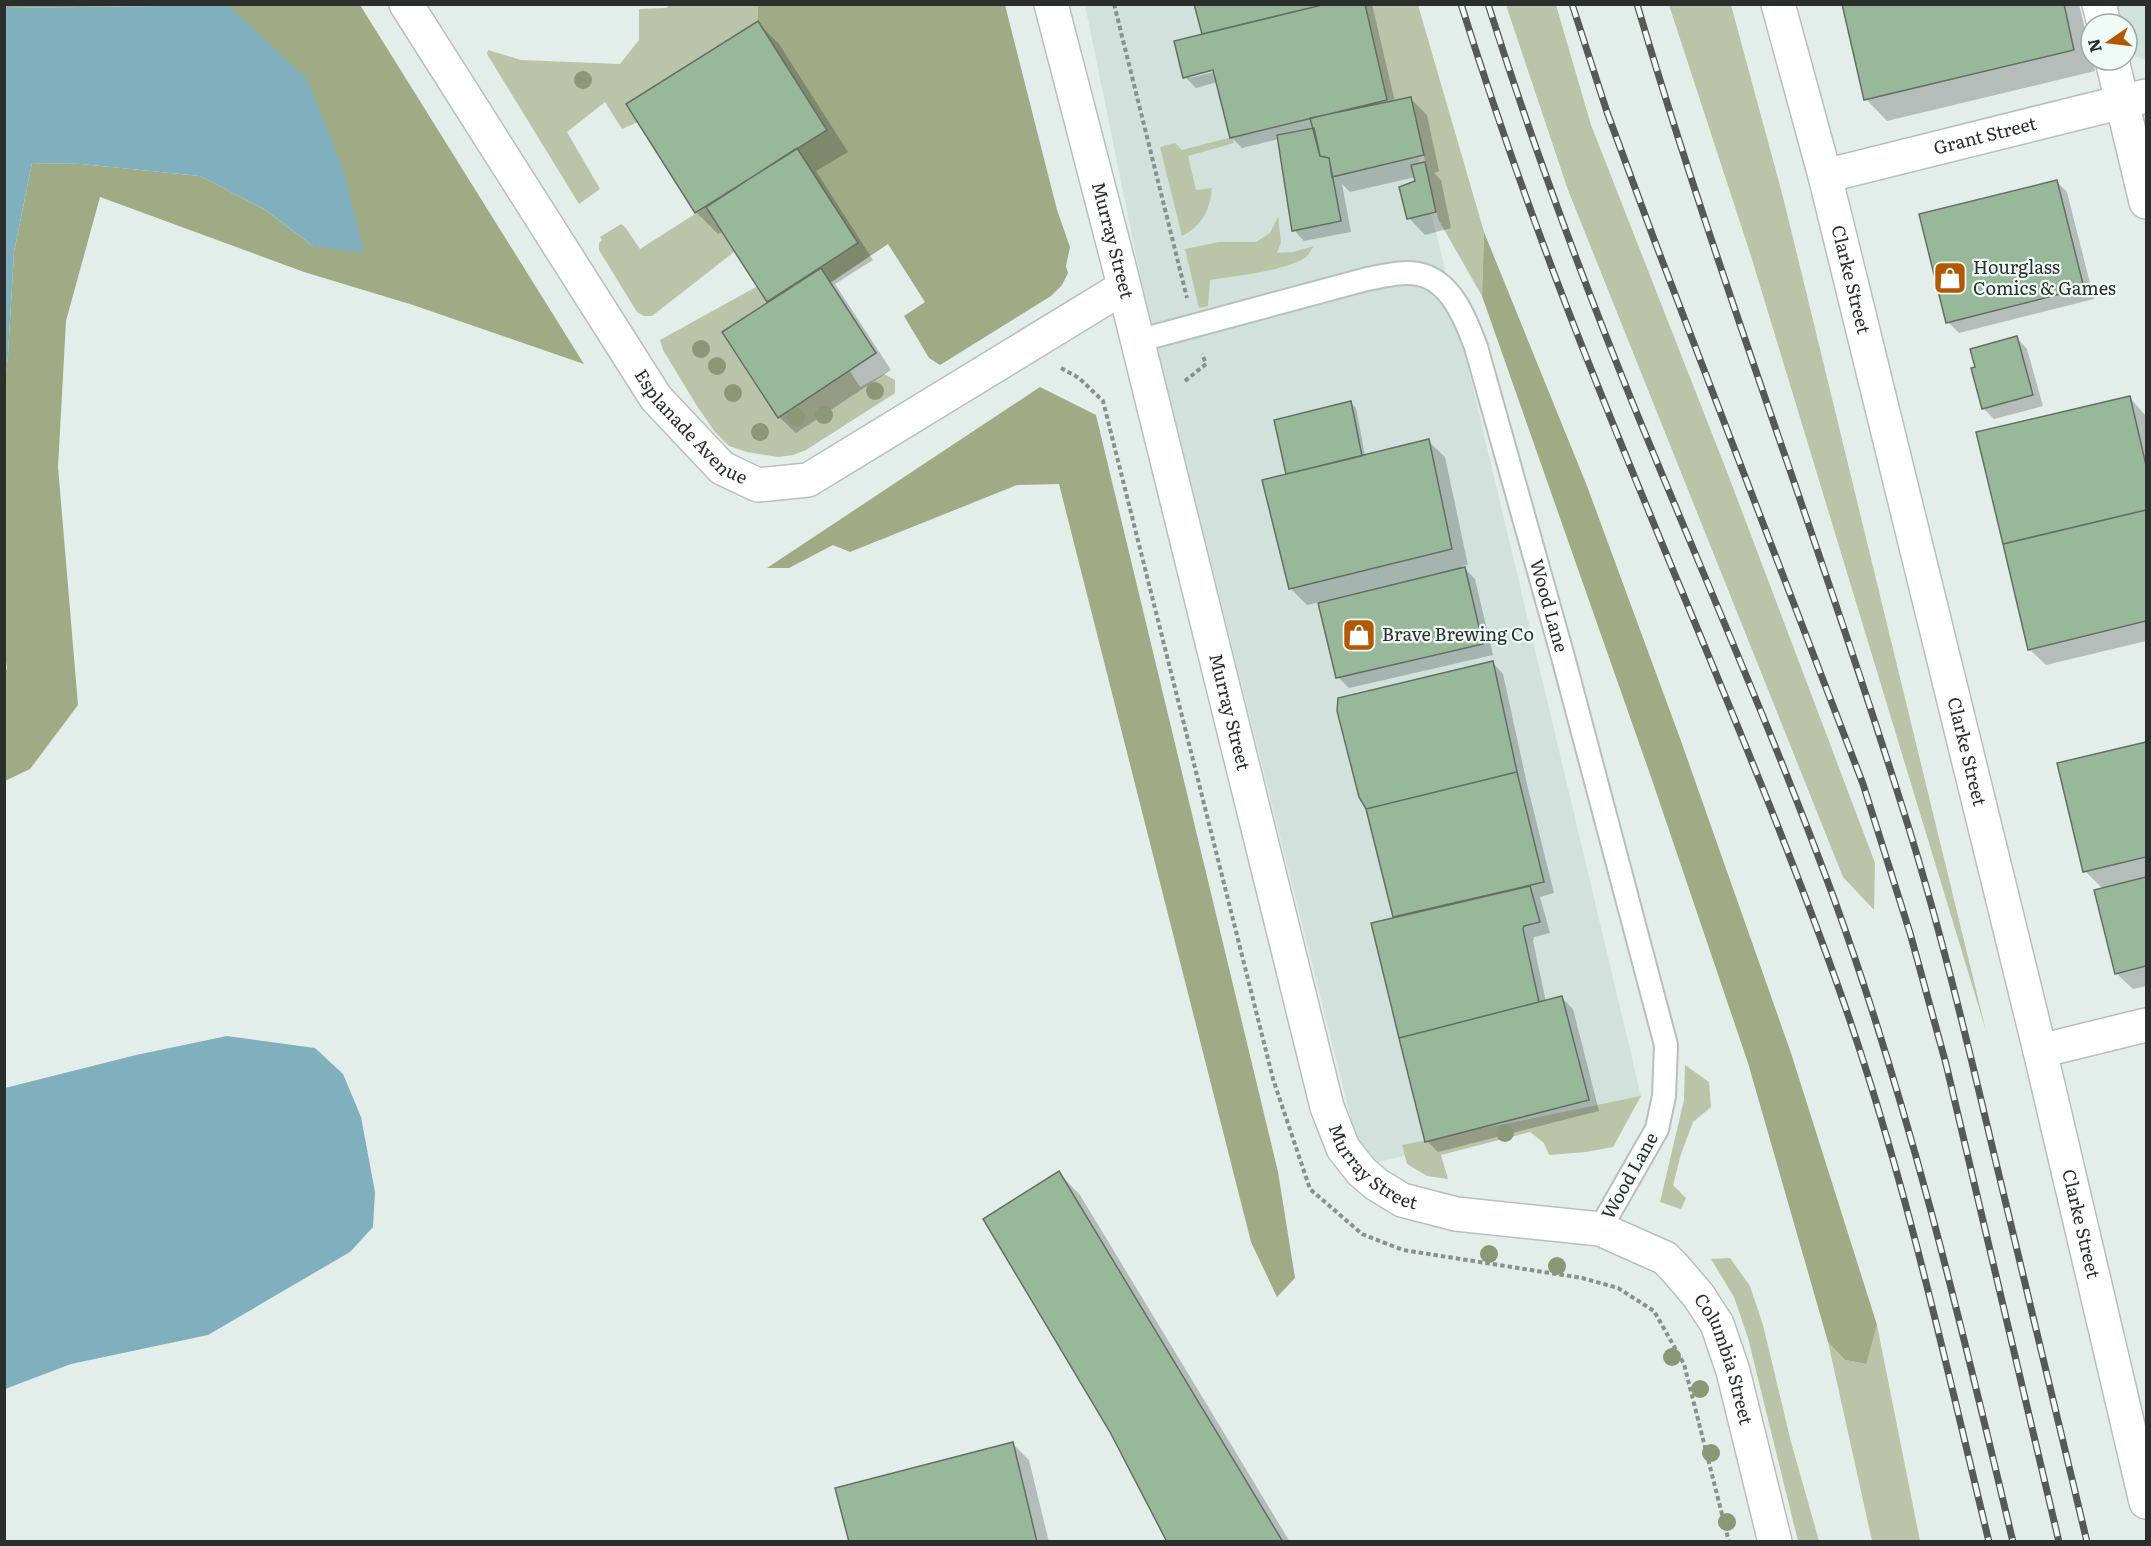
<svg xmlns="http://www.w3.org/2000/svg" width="2151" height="1546" font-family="Literata,serif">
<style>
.built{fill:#d0e2db}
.green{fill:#bac4a8}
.forest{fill:#9eab85}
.water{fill:#80b0be}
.shadow{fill:#0003;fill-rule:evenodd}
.building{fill:#98b89a;stroke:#676d67;stroke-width:1.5}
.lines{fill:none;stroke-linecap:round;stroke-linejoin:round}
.service-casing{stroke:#b7c0bd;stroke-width:26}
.minor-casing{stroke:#b7c0bd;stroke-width:36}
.tertiary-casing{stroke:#b7c0bd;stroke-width:36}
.secondary-casing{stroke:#b7c0bd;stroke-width:36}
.path{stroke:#89918d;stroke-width:4;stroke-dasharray:4.5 3;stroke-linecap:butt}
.service{stroke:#fff;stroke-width:22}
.minor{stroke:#fff;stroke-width:33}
.tertiary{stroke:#fff;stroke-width:33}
.secondary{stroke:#fff;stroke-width:33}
.rail-casing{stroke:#555a57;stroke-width:7}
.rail{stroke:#f0faf6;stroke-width:4.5;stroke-dasharray:14;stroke-linecap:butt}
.tree{fill:#8b9876}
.labels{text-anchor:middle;stroke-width:4.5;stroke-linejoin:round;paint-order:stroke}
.street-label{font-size:18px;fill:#2a2e2c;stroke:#f0faf6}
.poi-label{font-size:18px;fill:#2a2e2c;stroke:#f0faf6;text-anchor:start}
</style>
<rect width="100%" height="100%" fill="#e3ede9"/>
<path class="built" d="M1085 5H1382L1641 1096 1363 1166 1147 309Z
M2112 5H2146V60L2136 57 2127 48V24H2117Z"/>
<path class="green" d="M671 4 758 5V21L627 104 638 122 622 129 605 102 567 132 600 189 579 204 487 54 488 50 521 60 620 64 639 40V9L666 8Z
M1364 5H1418L1484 232 1482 296 1438 219 1411 98 1387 100Z
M1506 5H1556L1591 125 1729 477 1875 863 1874 910 1843 877 1568 190Z
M1669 5H1731L1783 197 1986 1031 1751 256Z
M1232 137 1234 143 1188 156 1196 190 1212 188C1210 210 1202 226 1182 236L1160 147 1175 143 1182 150Z
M706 207 734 252 652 316H644L637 312 599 250V243L602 240 600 237 621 224 625 227 640 249Z
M1278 217 1281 242 1277 253 1293 252 1314 246C1311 249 1309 255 1306 257 1287 271 1234 276 1210 280L1208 306 1199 308 1185 249 1219 242H1256L1270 233Z
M756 287 767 302 722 332 779 417 850 371 860 387 884 374 895 380V393L806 450 793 455 778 457 747 452 729 446 715 432 697 406 663 350 660 340Z
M1685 1065 1709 1082 1711 1107 1693 1122 1681 1154 1673 1185 1686 1198 1681 1209 1660 1202 1684 1100Z
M1641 1096 1613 1147 1586 1152 1549 1155 1544 1143 1530 1132 1441 1155 1448 1179 1427 1176 1407 1164 1402 1145Z
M1730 1258 1750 1286 1763 1325 1791 1442 1819 1541H1798L1748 1338 1734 1297 1711 1259Z
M1877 1325 1920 1541H1872L1828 1342 1845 1360 1865 1364Z"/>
<path class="forest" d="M5 5H360L584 364 413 305 304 272 100 197 66 321 58 467 78 705 30 769 5 781 4 677 7 668 4 649V389L8 355 14 252 32 163 81 164 200 176 264 209 313 246 228 5 5 8Z
M758 5H1005L1057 210 1070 247 1066 266 1068 273 1062 285 1051 296 940 365 929 358 904 316 925 302 888 244 830 283 821 268 858 243 797 148 827 129 758 21Z
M1484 232 1587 486 1681 741 1791 1053 1877 1325 1866 1364 1845 1360 1828 1342 1748 1063 1651 777 1482 296Z
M1040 387 1096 415 1278 1172 1295 1278 1277 1297 1251 1242 1059 484 1017 485 850 552 833 545 789 568H767Z"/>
<path class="water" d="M228 5 307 79 344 172 364 252 348 251 313 246 264 209 200 176 81 164 32 163 14 252 8 355 5 389V8Z
M227 1036 315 1048 343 1074 361 1117 375 1192 373 1227 350 1252 208 1335 71 1364 5 1389V1088L136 1055Z"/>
<path class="shadow" d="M1196 4H1372L1395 102 1411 99 1427 115 1439 171 1434 173 1441 180 1451 228 1425 235 1409 218 1417 182 1416 177 1350 192 1342 184 1351 232 1304 241 1294 230 1279 139 1242 148 1231 137 1218 82 1196 88 1185 77 1204 35ZM1220 67 1221 70 1190 78V74Z
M1843 4H2079L2095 71 1887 121 1866 99Z
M758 23 779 44 848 152 816 171 873 260 835 284 891 370 796 433 779 417 769 302 723 231 718 234 696 212 629 105Z
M2056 181 2067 192 2094 299 1959 333 1948 322Z
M2017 338 2027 349 2043 406 1994 419 1983 408Z
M2130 398 2146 416V641L2046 665 2029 649Z
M1351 403 1356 408 1365 456 1428 441 1445 457 1468 565 1462 566 1475 579 1493 655 1349 688 1338 677 1319 602 1307 605 1290 588 1289 475 1288 473Z
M1493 663 1503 674 1527 784 1554 893 1540 897 1550 933 1534 937 1533 941 1546 1002 1562 998 1573 1009 1599 1111 1438 1152 1427 1141 1395 918 1367 808Z
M2146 743V986L2133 989 2116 973 2103 889 2085 871 2059 764Z
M1059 1173 1080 1195 1290 1542H1169Z
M1013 1444 1029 1460 1049 1542H850Z"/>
<path class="building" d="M1194 4H1326L1202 34Z
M1326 4H1365L1387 100 1230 138 1213 70 1183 78 1174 41Z
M1842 4H2064L2074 50 1864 100Z
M758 21 827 130 695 213 626 104Z
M1411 97 1424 155 1332 177 1329 158 1320 156 1310 118Z
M1314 128 1320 156 1329 158 1341 221 1292 231 1277 135Z
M797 148 858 243 767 302 706 207Z
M1425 162 1436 212 1407 219 1399 187 1415 181 1411 165Z
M2057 180 2084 288 1946 323 1919 214Z
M821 268 876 353 778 418 722 332Z
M2017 336 2033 395 1982 409 1971 368 1975 367 1970 349Z
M2130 396 2146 465V510L2003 544 1976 432Z
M1351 401 1362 456 1286 474 1274 420Z
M1429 439 1452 549 1289 589 1262 480Z
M2146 510V621L2028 650 2003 544Z
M1465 567 1483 644 1336 678 1318 603Z
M1493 661 1517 772 1366 809 1359 797 1337 711 1338 698Z
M2146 742V857L2083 872 2057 763Z
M1517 772 1544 882 1393 917 1366 809Z
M2146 877V966L2115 974 2094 890Z
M1530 886 1540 922 1524 926 1523 929 1539 1002 1399 1038 1371 923Z
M1562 996 1589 1100 1425 1142 1399 1038Z
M1059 1171 1283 1542H1167L1110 1432 983 1219Z
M1013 1442 1037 1542H849L835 1488Z"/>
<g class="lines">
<defs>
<g id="service">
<path id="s1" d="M1137 341 1367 279C1384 276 1401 271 1418 274 1451 280 1466 320 1476 347L1563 657 1666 1045 1664 1096 1657 1129 1600 1229"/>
</g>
<g id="minor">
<path id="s2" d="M406 4 656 398 722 468 758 485 808 480 1124 287"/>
<path id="s3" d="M1051 4 1119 266 1327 1107 1343 1148 1361 1171 1376 1184 1402 1200 1456 1214 1600 1229 1665 1258 1674 1267 1698 1295 1717 1324 1733 1371 1775 1542"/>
<path d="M2099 4 2104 24"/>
<path d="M2112 60 2146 202"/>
<path d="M2040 1051 2146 1025"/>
</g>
<g id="tertiary">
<path id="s4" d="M1825 176 2146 96"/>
</g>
<g id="secondary">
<path id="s5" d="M1778 4 1825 176 2040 1051 2146 1502"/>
</g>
</defs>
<use href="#service" class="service-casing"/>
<use href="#minor" class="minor-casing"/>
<use href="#tertiary" class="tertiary-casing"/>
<use href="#secondary" class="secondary-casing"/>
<path class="path" d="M1114 4 1187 298
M1061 368 1079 378 1103 401 1273 1079 1310 1189 1362 1234 1403 1250 1582 1278 1618 1288 1654 1311 1684 1364 1729 1542
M1185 381 1206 364 1202 354"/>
<use href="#service" class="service"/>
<use href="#minor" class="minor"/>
<use href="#tertiary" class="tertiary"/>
<use href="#secondary" class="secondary"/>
<defs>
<path id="rail" d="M1461 4C1493 106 1528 206 1566 305 1654 535 1757 758 1839 989 1903 1169 1944 1356 1989 1542
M1488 4C1531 140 1580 273 1633 404 1700 568 1772 730 1833 896 1910 1107 1961 1324 2013 1542
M1572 4 1607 112 1655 242 1863 784 1910 933 1946 1064 2059 1542
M1637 4C1716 272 1816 533 1900 800 1937 915 1965 1032 1993 1150 2024 1280 2056 1411 2087 1542"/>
</defs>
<use href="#rail" class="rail-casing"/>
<use href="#rail" class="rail"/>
</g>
<g class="tree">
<circle cx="583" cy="80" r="9"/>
<circle cx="701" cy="349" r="9"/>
<circle cx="717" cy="366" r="9"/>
<circle cx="875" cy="391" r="9"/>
<circle cx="733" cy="393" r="9"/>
<circle cx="824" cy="415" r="9"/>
<circle cx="796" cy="417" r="9"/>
<circle cx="760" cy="432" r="9"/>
<circle cx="1505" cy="1133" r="9"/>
<circle cx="1489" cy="1254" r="9"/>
<circle cx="1557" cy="1266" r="9"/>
<circle cx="1672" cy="1357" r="9"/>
<circle cx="1700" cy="1389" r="9"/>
<circle cx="1711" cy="1453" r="9"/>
<circle cx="1727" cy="1522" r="9"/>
</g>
<defs>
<symbol id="shop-square" viewBox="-11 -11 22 22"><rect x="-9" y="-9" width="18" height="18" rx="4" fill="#b45701" stroke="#f0faf6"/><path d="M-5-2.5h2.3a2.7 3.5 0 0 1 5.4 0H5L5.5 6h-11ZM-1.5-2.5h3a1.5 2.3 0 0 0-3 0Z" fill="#fff"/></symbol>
</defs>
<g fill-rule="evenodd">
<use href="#shop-square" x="1931" y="259" width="38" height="38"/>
<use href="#shop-square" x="1340" y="616" width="38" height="38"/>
</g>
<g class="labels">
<g class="street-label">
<text dy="6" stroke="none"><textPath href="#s4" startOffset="165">Grant Street</textPath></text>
<text dy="6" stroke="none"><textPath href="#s3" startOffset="244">Murray Street</textPath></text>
<text dy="6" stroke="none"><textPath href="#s5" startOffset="285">Clarke Street</textPath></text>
<text dy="6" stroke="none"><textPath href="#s2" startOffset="512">Esplanade Avenue</textPath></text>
<text dy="6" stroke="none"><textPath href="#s1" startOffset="656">Wood Lane</textPath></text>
<text dy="6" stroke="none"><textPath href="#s3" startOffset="730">Murray Street</textPath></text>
<text dy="6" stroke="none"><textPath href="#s5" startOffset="771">Clarke Street</textPath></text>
<text dy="6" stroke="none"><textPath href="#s3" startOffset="1216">Murray Street</textPath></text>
<text transform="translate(1630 1176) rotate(-61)" y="6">Wood Lane</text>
<text dy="6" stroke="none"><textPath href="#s5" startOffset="1257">Clarke Street</textPath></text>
<text dy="6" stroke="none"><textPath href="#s3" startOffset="1652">Columbia Street</textPath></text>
</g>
<g class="poi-label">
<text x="1973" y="274">Hourglass<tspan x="1973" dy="21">Comics &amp; Games</tspan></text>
<text x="1382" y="641">Brave Brewing Co</text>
</g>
</g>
<rect width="2151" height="1546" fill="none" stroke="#2a2e2c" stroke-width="12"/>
<g transform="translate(2109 42) rotate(256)"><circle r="28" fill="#f0faf6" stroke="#a1a8a5" stroke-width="1.5"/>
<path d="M0-4.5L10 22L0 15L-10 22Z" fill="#b45701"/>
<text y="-9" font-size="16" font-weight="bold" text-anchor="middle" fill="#2a2e2c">N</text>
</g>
</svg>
